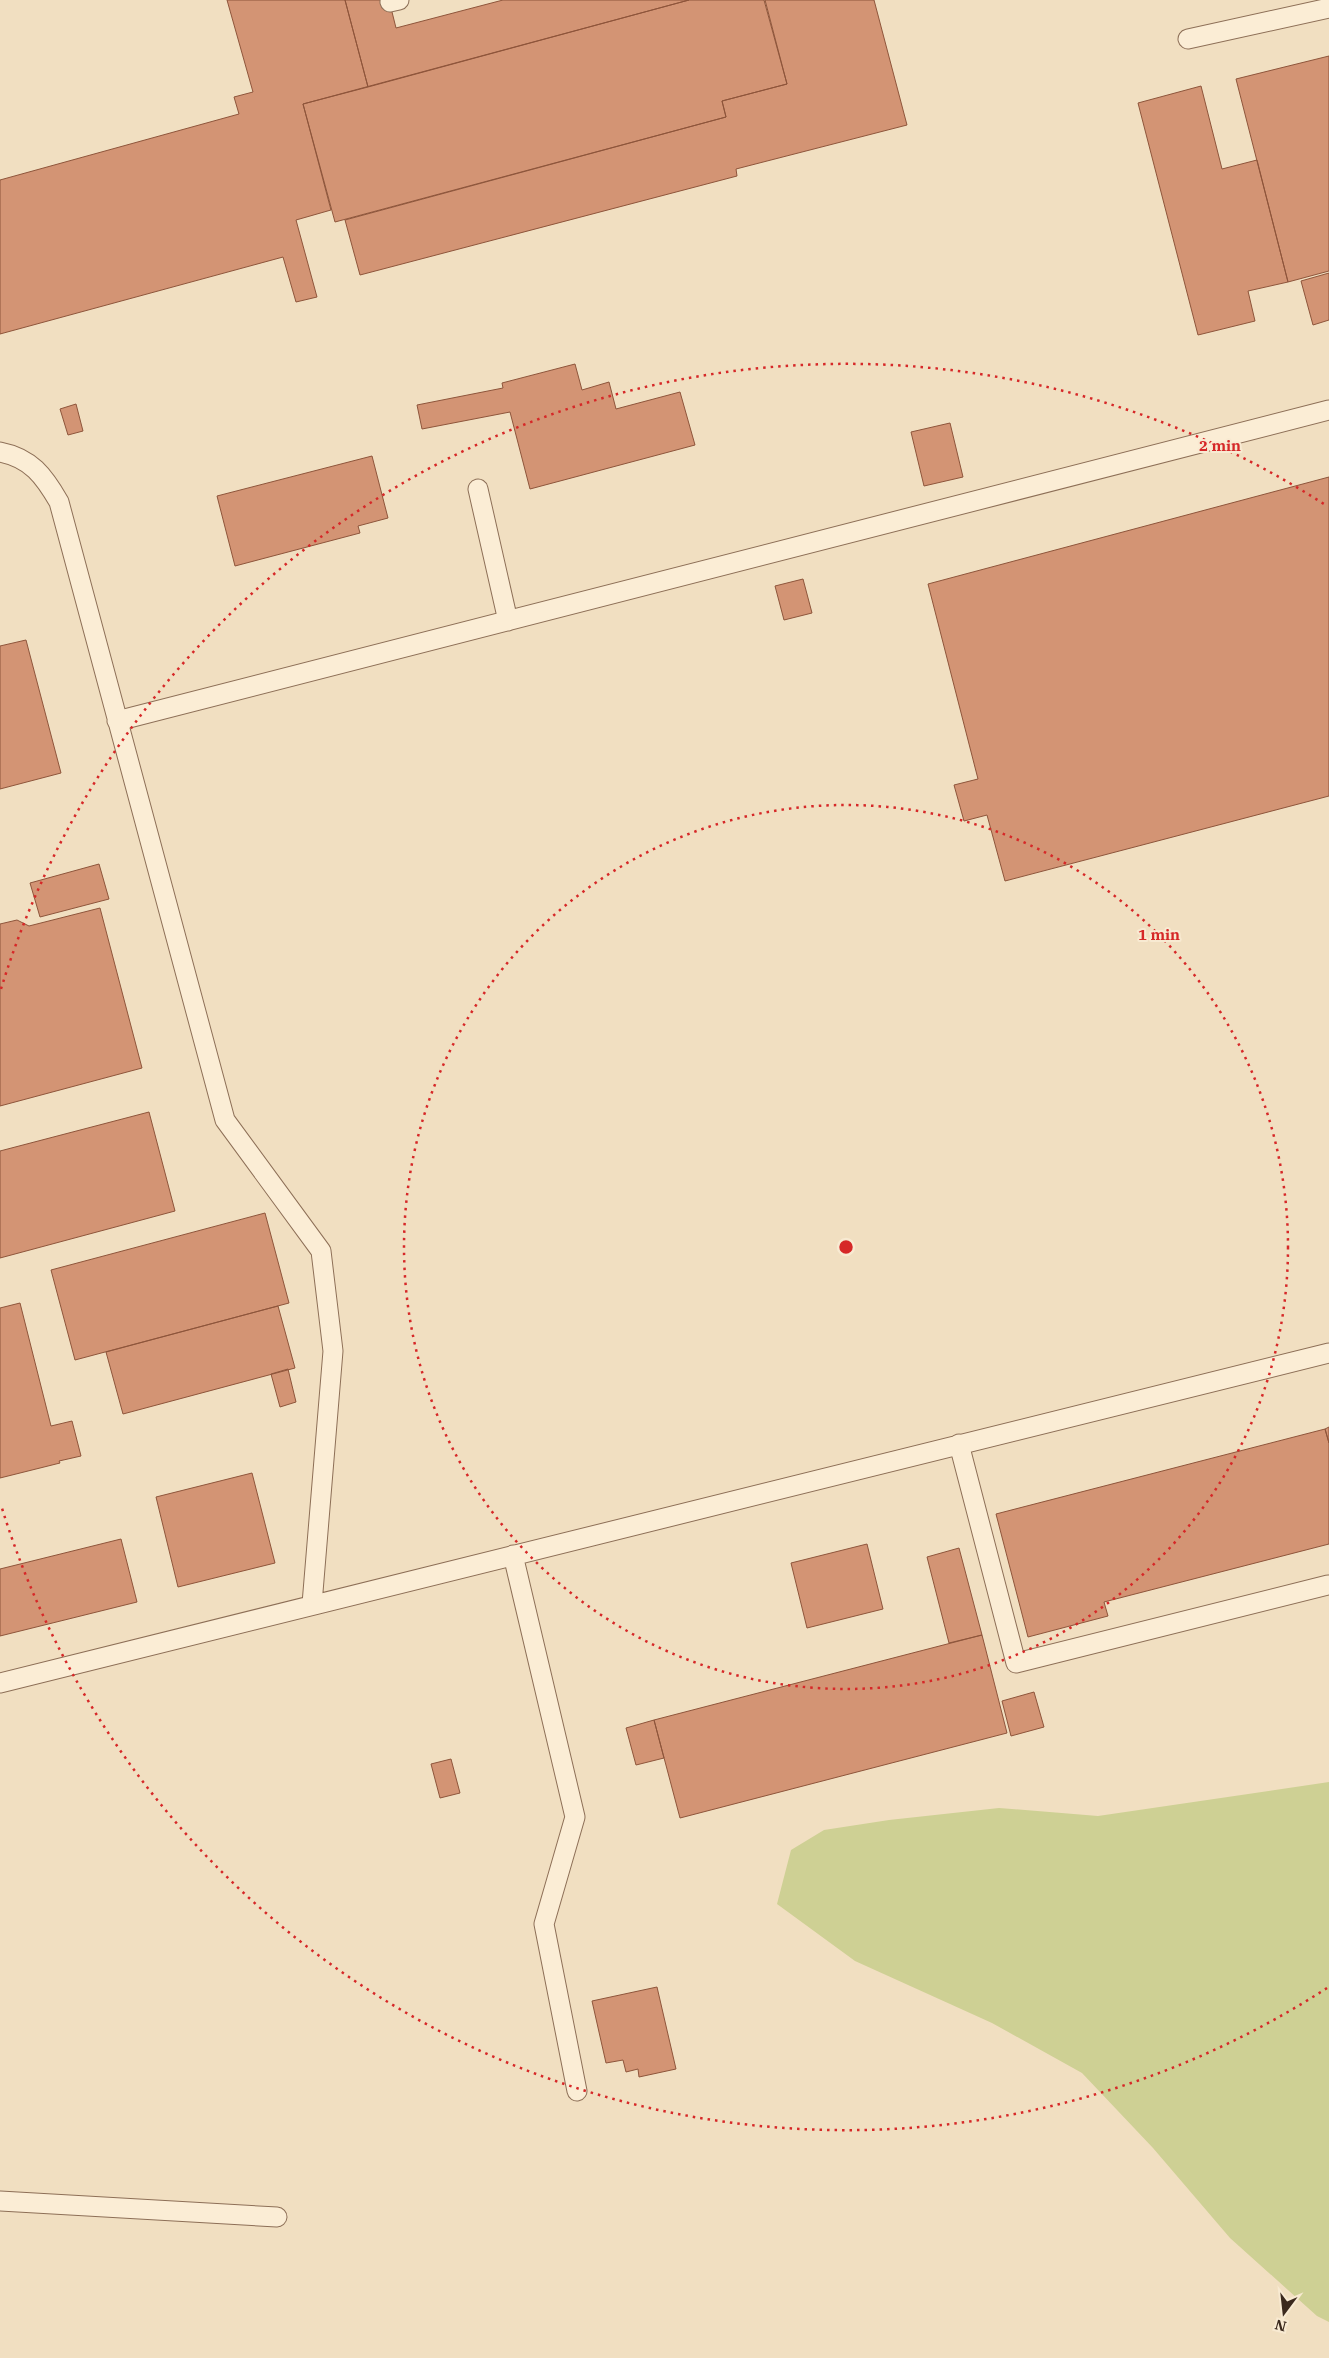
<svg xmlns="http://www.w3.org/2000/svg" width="1329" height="2358" font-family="'IBM Plex Serif',serif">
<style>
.green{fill:#ced094}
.building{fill:#d39474;stroke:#8e553b}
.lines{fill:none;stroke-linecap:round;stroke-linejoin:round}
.service-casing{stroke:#8d6f57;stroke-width:21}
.service{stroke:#fbedd5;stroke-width:19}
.ring{fill:none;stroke:#d62828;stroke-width:2.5;stroke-dasharray:2.5 5}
.centre{fill:#d62828;stroke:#f8ead2;stroke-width:2.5}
.ring-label{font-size:15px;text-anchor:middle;font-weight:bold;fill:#d62828;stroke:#f8ead2;stroke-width:4;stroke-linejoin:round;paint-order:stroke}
</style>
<rect width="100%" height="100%" fill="#f1dfc1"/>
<path class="green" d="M1329 1782V2322L1317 2316 1230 2238 1153 2148 1082 2073 992 2023 855 1961 777 1904 791 1850 824 1830 889 1820 999 1808 1098 1816Z"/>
<path class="building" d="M227 0H345L368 87 303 104 331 210 296 220 317 297 296 302 283 257 0 334V180L239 114 234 97 253 92Z
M345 0H389L396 28 503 0H689L368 87Z
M689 0H764L787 84 722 101 726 117 335 222 303 104Z
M765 0H874L907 125 736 169 737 176 360 275 345 220 726 117 722 101 787 84Z
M1329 56V271L1288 282 1236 79Z
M1201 86 1222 169 1257 160 1288 282 1248 291 1255 321 1198 335 1138 103Z
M1329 273V320L1313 325 1301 281Z
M575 364 582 390 609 382 616 409 680 392 695 445 530 489 510 412 422 429 417 405 503 388 502 383Z
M76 404 83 431 68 435 60 409Z
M950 423 963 477 924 486 911 432Z
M372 456 388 518 358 526 360 533 235 566 217 496Z
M1329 477V796L1005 881 987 815 964 821 954 785 978 779 928 584Z
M803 579 812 613 784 620 775 586Z
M26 640 61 773 0 789V646Z
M99 864 109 899 40 917 30 883Z
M100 908 142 1068 0 1106V924L17 920 29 926Z
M149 1112 175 1211 0 1258V1151Z
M265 1213 289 1303 75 1360 51 1270Z
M20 1303 51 1426 72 1421 81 1456 59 1461 60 1463 0 1478V1308Z
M278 1306 295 1368 123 1414 106 1352Z
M288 1369 296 1402 280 1407 271 1374Z
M1329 1427V1443L1325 1429Z
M1325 1429 1329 1443V1544L1104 1602 1108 1616 1028 1637 996 1514Z
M252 1473 275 1563 178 1587 156 1497Z
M121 1539 137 1602 0 1636V1569Z
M867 1544 883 1609 807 1628 791 1563Z
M959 1548 982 1635 949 1643 927 1557Z
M982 1635 1007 1733 680 1818 654 1720Z
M1034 1692 1044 1727 1011 1736 1002 1701Z
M654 1720 664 1758 636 1765 626 1728Z
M451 1759 460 1793 440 1798 431 1764Z
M657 1987 676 2069 639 2077 638 2069 626 2072 623 2060 606 2063 592 2001Z"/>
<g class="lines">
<defs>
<path id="service" d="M390 2 399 0
M1188 39 1329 8
M0 452C31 458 44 476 59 502L225 1120 321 1251 333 1351 312 1604
M478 489 508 621
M117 721 1329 410
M959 1444 1016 1663 1328 1585
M513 1555 575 1817 544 1924 577 2091
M0 1683 1329 1353
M0 2201 277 2217"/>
</defs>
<use href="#service" class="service-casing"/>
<use href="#service" class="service"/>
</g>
<g class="ring">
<circle cx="846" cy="1247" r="442"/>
<path d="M1327 1988A884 884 0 0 1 1 1505M1 989A884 884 0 0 1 1327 506"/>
</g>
<circle cx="846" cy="1247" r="8" class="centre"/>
<g class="ring-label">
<text x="1220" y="451">2 min</text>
<text x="1159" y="940">1 min</text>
</g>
<g transform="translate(1284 2313) rotate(195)" stroke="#f8ead2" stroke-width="4" paint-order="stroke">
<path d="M0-4L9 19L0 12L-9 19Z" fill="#3b291d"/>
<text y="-8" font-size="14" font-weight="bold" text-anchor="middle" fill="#3b291d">N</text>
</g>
</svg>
